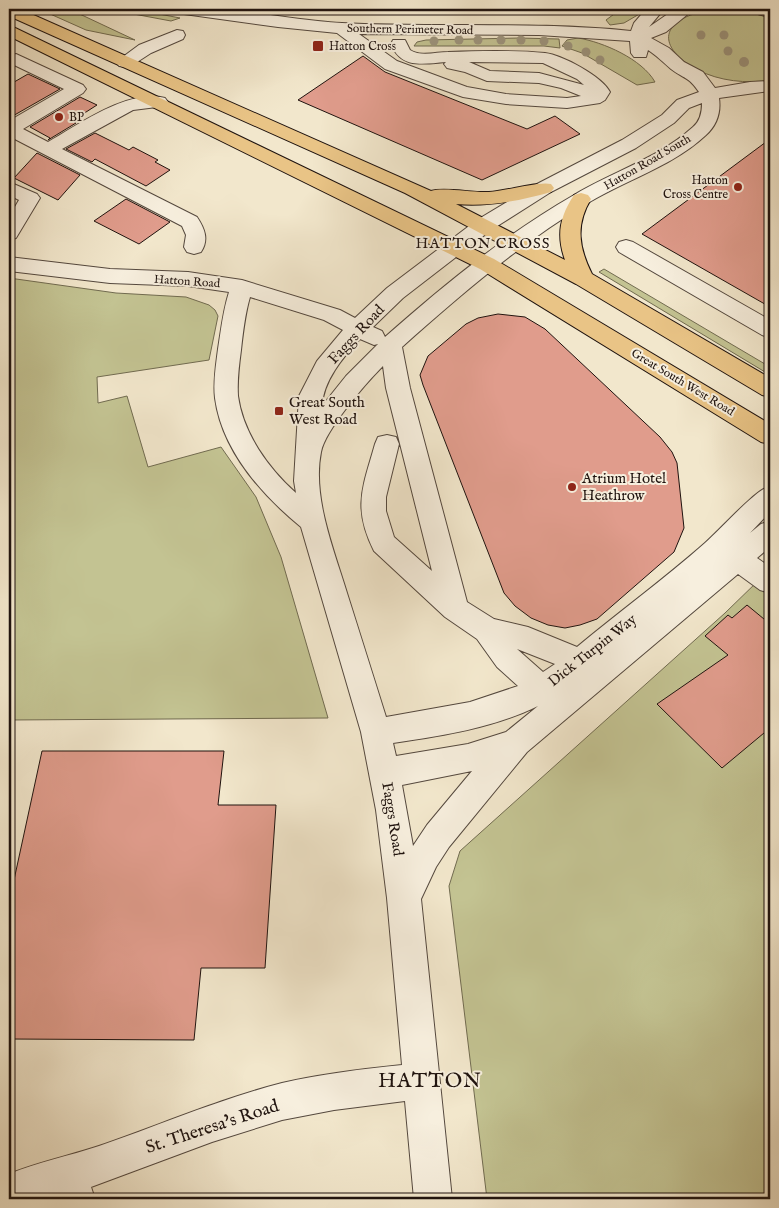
<svg xmlns="http://www.w3.org/2000/svg" width="779" height="1208" font-family="'IM FELL English',serif">
<style>
.green{fill:#c3c392;stroke:#716b50}
.building{fill:#e09c8c;stroke:#1f130f}
.lines{fill:none;stroke-linecap:round;stroke-linejoin:round}
.minor-casing{stroke:#54483e;stroke-width:2}
.highway-casing{stroke:#1f130f;stroke-width:2}
.minor{fill:#f7efde;fill-rule:evenodd}
.highway{fill:#e9c486;fill-rule:evenodd}
.tree{fill:#9d947d}
.poi-dot{fill:#8f2418;stroke:#f7efde;stroke-width:2}
.labels{text-anchor:middle;stroke-width:4;stroke-linejoin:round;paint-order:stroke}
.far-street-label{font-size:12px;fill:#1f130f;stroke:#f7efde}
.far-poi-label{font-size:12px;fill:#1f130f;stroke:#f7efde;text-anchor:start}
.far-quarter-label{font-size:15px;letter-spacing:1px;fill:#1f130f;stroke:#f7efde}
.street-label{font-size:15px;fill:#1f130f;stroke:#f7efde}
.poi-label{font-size:15px;fill:#1f130f;stroke:#f7efde;text-anchor:start}
.near-street-label{font-size:18px;fill:#1f130f;stroke:#f7efde}
.near-quarter-label{font-size:21px;letter-spacing:1px;fill:#1f130f;stroke:#f7efde}
</style>
<rect width="100%" height="100%" fill="#f2e7cc"/>
<filter id="stains"><feTurbulence type="fractalNoise" baseFrequency=".004" numOctaves="4"/><feColorMatrix values="0 0 0 0 .2 0 0 0 0 .09 0 0 0 0 .02 0 0 0 .5 -.17"/></filter>
<radialGradient id="worn" r=".72"><stop offset=".6" stop-color="#630" stop-opacity="0"/><stop offset="1" stop-color="#630" stop-opacity=".3"/></radialGradient>
<path class="green" d="M39 9H69L135 40 86 30Z
M107 9H133L180 18 171 21Z
M621 9H648L624 23 610 25 606 20Z
M716 10 745 11 770 18V80C747 84 719 81 698 70 677 60 653 36 682 19 693 13 704 11 716 10Z
M519 38 559 39 560 48 544 46H414L417 42 426 40Z
M578 38C603 42 642 59 655 82L637 85 582 53 562 46 567 40Z
M604 269 770 367V375L599 272Z
M9 278 116 293 186 297 209 305 215 310 218 316 209 360 97 377 98 403 127 396 148 467 221 447 256 497 281 557 328 718 9 720Z
M770 576V1199H487L449 886 460 851 725 613 760 579Z"/>
<path class="building" d="M363 56 385 72 527 129 555 116 580 134 482 180 298 100Z
M28 74 60 89 11 117 9 116V85Z
M80 97 97 105 72 121 76 123 48 140 50 138 30 127Z
M95 133 129 150 133 147 158 160 155 162 170 170 146 186 95 159 92 162 66 149Z
M770 139V307L642 234Z
M37 153 80 175 58 200 14 178Z
M126 199 170 222 139 244 94 221Z
M498 314 525 317 545 329 660 437 672 452 677 463 684 528 674 552 597 619 580 625 565 628 548 625 531 618 515 606 504 593 423 385 420 375 428 356 466 324 478 318Z
M747 605 770 624V728L722 768 657 704 728 655 705 636 728 615 732 618Z
M42 751H224L218 805H276L265 968H201L194 1040 9 1039V903Z"/>
<g class="lines">
<defs>
<path id="minor" d="M176 9C231 5 287 20 342 23 439 28 535 21 631 31L634 23 646 9H664L649 27 675 9H694L666 32 651 38 669 48 684 62 703 72 715 88 750 82 770 81V91L719 98C721 112 717 125 706 135 673 166 626 180 588 203 521 243 460 295 402 347L410 388 467 602 494 619 528 627 577 647C619 612 663 580 705 543 720 530 755 490 770 486V512L750 533 761 524 770 521V547L757 558 770 567V593L760 590 738 574 527 752 449 847 436 867 421 899 452 1199H414L405 1101 334 1110 282 1120 212 1142 91 1187 95 1199H57L56 1197 46 1199H9V1174C38 1162 69 1156 99 1146 160 1125 220 1099 282 1083 321 1074 362 1069 402 1065L387 898 376 810 361 732 301 527C262 495 222 450 215 398 213 382 216 365 218 349 221 330 223 311 229 292L188 286 110 283 9 271V257L110 269 188 272 242 280 340 310 355 318 387 288 477 220 537 184 622 140 662 115 677 100 699 92C688 76 684 79 671 69 663 62 657 56 648 50L646 57H634L631 53 630 41 539 35 359 34 397 61 467 87 506 94 567 98 581 96 561 88 539 83 487 81 465 72 447 68 444 64 446 62C422 64 401 69 391 44L393 40H405L410 50C421 57 436 52 448 52 478 51 515 50 545 53 562 55 602 76 610 92L605 100 600 103 567 108 506 104 463 97 385 69 337 33 278 27 184 14 178 12ZM469 62 543 63 577 79 584 85 539 73 490 71ZM702 103C702 113 700 121 693 127 659 158 612 172 574 195 506 234 444 285 385 337L382 331 373 327 403 298 491 230 551 192 636 148 674 123 689 108ZM250 297 324 320 343 330 317 361 299 396 294 481 296 493C268 468 243 433 238 396 237 380 239 365 241 350 243 332 245 314 250 297ZM360 339 374 345 378 344 346 376 322 406C323 381 343 357 360 339ZM383 366 386 388 432 571 394 537 386 511V497L399 444 396 437 387 435 378 437 375 444C363 487 352 507 374 551L445 617 477 639 497 667 518 686 470 702 386 717C373 675 360 634 347 593 334 550 312 497 321 452 325 430 366 383 383 366ZM517 649 555 664 543 672ZM538 706 506 732 468 744 396 756 393 743C442 736 493 728 538 706ZM472 771 427 825 413 846 402 785Z
M748 9H770V17L750 12Z
M177 30 183 31 185 35 183 39 151 53 131 66 125 67 119 66 116 62 139 45Z
M16 54 83 85 86 89 83 93 23 129 48 142C80 124 127 89 165 98L168 102 165 106 133 110 62 149 197 217C205 229 209 240 201 252L194 254 187 252 184 247 186 235 182 226 9 136V121L64 89 10 63 9 57Z
M9 182 37 194 40 198 16 238 9 240V217L19 200 9 195Z
M626 240 633 242 770 320V338L762 335 619 252 616 247 619 242Z"/>
<path id="highway" d="M9 9H20L431 191C444 187 473 193 489 192 506 191 539 181 551 184L554 188 551 192C519 201 488 207 456 204L565 260C556 235 560 216 574 195L581 193 588 195 591 199C575 225 579 248 592 274L770 378V397L762 395 576 284 405 193 9 16Z
M9 25 494 259 770 424V444L761 442 480 269 9 36Z"/>
</defs>
<use href="#minor" class="minor-casing"/>
<use href="#highway" class="highway-casing"/>
<use href="#minor" class="minor"/>
<use href="#highway" class="highway"/>
</g>
<g class="tree">
<circle cx="701" cy="35" r="4.5"/>
<circle cx="724" cy="35" r="4.5"/>
<circle cx="459" cy="40" r="4.5"/>
<circle cx="478" cy="40" r="4.5"/>
<circle cx="501" cy="40" r="4.5"/>
<circle cx="521" cy="40" r="4.5"/>
<circle cx="434" cy="41" r="4.5"/>
<circle cx="544" cy="41" r="4.5"/>
<circle cx="568" cy="46" r="4.5"/>
<circle cx="728" cy="51" r="4.5"/>
<circle cx="586" cy="52" r="4.5"/>
<circle cx="600" cy="60" r="4.5"/>
<circle cx="744" cy="62" r="5"/>
</g>
<g class="poi-dot">
<rect x="312" y="40" width="12" height="12" rx="2.5"/>
<circle cx="59" cy="117" r="5"/>
<circle cx="738" cy="187" r="5"/>
<rect x="274" y="406" width="10" height="10" rx="2.5"/>
<circle cx="572" cy="487" r="5"/>
</g>
<g class="labels">
<g class="far-street-label">
<text transform="translate(410 29) rotate(1)" y="4">Southern Perimeter Road</text>
<text transform="translate(647 162) rotate(-30)" y="4">Hatton Road South</text>
<text transform="translate(187 281) rotate(4)" y="4">Hatton Road</text>
<text transform="translate(683 382) rotate(31)" y="4">Great South West Road</text>
</g>
<g class="far-poi-label">
<text x="329" y="50">Hatton Cross</text>
<text x="69" y="121">BP</text>
<text x="728" y="184" text-anchor="end">Hatton<tspan x="728" dy="14">Cross Centre</tspan></text>
</g>
<g class="far-quarter-label">
<text x="483" y="248">HATTON CROSS</text>
</g>
<g class="street-label">
<text transform="translate(356 334) rotate(-47)" y="5">Faggs Road</text>
<text transform="translate(592 650) rotate(-38)" y="5">Dick Turpin Way</text>
<text transform="translate(393 819) rotate(81)" y="5">Faggs Road</text>
</g>
<g class="poi-label">
<text x="289" y="407">Great South<tspan x="289" dy="17">West Road</tspan></text>
<text x="582" y="483">Atrium Hotel<tspan x="582" dy="17">Heathrow</tspan></text>
</g>
<g class="near-street-label">
<text transform="translate(212 1126) rotate(-18)" y="6">St. Theresa's Road</text>
</g>
<g class="near-quarter-label">
<text x="430" y="1087">HATTON</text>
</g>
</g>
<rect width="779" height="1208" fill="none" stroke="#f2e7cc" stroke-width="30"/>
<rect x="10" y="10" width="759" height="1188" fill="none" stroke="#1f130f" stroke-width="2.5"/>
<rect x="15" y="15" width="749" height="1178" fill="none" stroke="#1f130f"/>
<rect width="100%" height="100%" filter="url(#stains)"/>
<rect width="100%" height="100%" fill="url(#worn)"/>
</svg>
